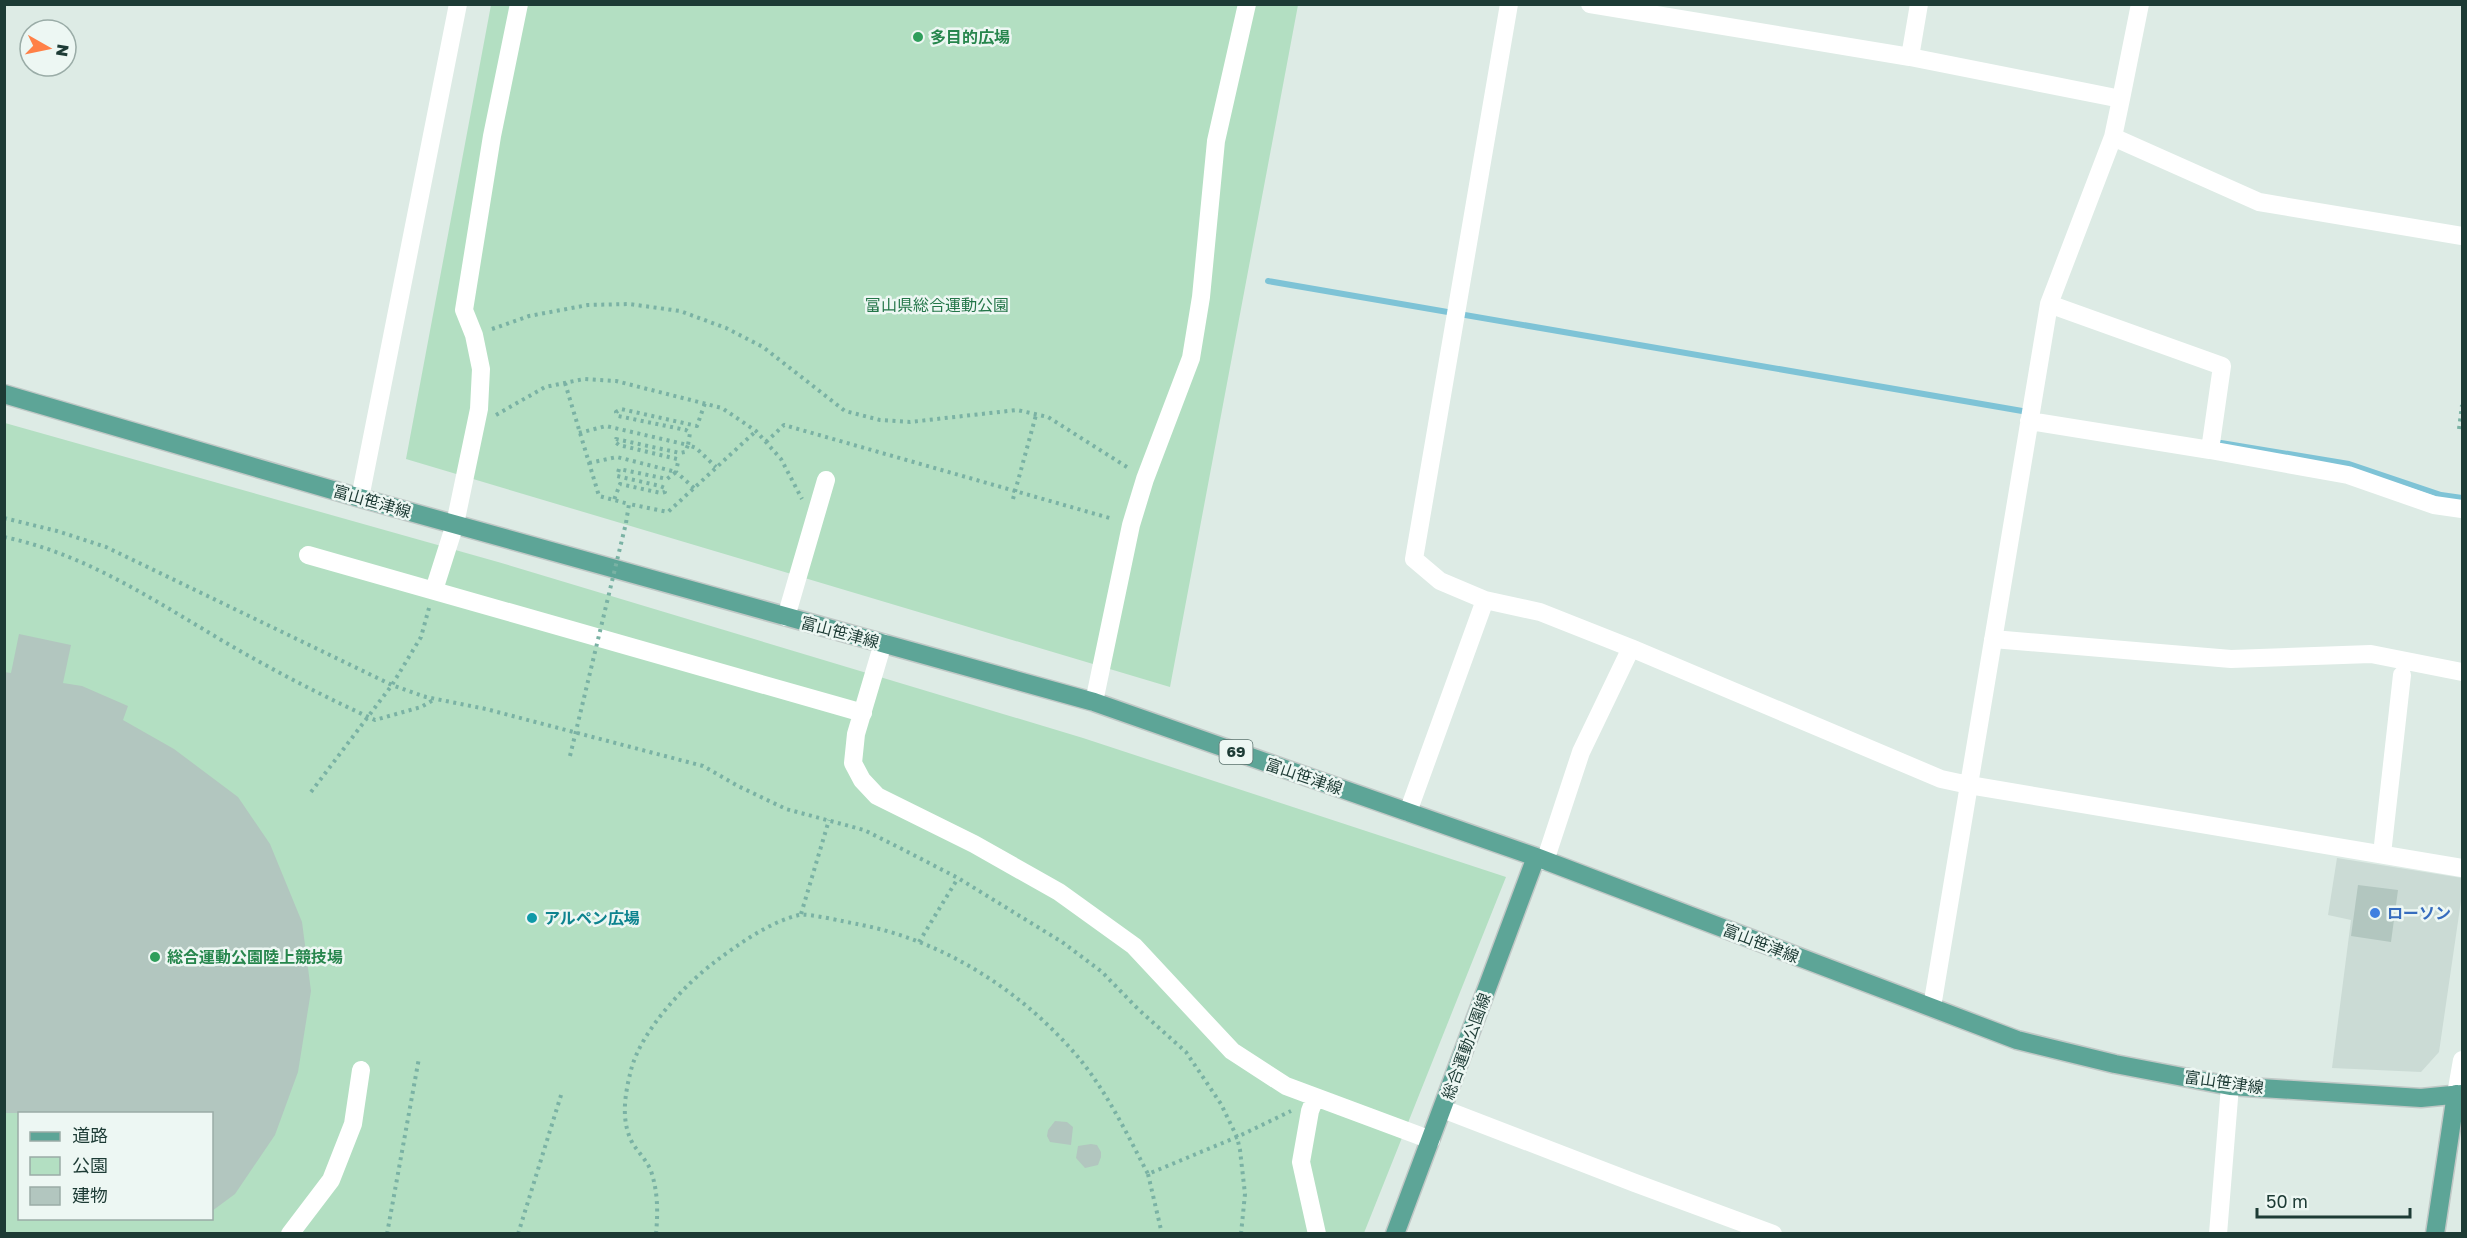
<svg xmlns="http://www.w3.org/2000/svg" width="2467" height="1238" font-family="'Golos Text','Noto Sans JP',sans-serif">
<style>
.built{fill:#cbdbd5}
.green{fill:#b3dfc2;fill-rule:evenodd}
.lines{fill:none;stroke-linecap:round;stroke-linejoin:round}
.stream{stroke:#7ec3d6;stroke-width:6}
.building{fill:#b2c6bf}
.major-casing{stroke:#c0c8c6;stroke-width:21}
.path{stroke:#7ab2a4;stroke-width:4;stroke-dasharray:3 4.5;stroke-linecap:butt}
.minor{stroke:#fff;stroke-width:18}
.major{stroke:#5da597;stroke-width:18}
.path-bridge{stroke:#7ab2a4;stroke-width:4;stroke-dasharray:3 4.5;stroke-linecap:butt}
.leisure-dot{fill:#2e9e5b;stroke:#edf7f3;stroke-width:2}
.shop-dot{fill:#3f7fe0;stroke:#edf7f3;stroke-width:2}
.culture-dot{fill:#0f9aa8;stroke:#edf7f3;stroke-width:2}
.labels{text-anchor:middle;stroke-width:5;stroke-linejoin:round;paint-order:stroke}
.shield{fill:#edf7f3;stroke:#5b736e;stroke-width:1.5}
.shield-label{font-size:15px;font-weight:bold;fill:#1d3b35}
.leisure-label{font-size:16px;font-weight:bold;fill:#27864d;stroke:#edf7f3;text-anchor:start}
.park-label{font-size:16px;fill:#247649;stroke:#edf7f3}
.street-label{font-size:16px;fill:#1d3b35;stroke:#edf7f3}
.shop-label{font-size:16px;font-weight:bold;fill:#366cbe;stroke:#edf7f3;text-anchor:start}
.culture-label{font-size:16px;font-weight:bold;fill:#0d838f;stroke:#edf7f3;text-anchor:start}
</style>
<rect width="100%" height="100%" fill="#ddebe5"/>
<path class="built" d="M2337 858 2462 878V894L2439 1052 2421 1072 2332 1068 2351 920 2328 915Z"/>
<path class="green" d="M491 5H1298L1170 687 406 459Z
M5 423 498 562 1083 738 1506 877 1364 1233H5ZM20 1114H212V1218H20Z"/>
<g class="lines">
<path class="stream" d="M1268 281 2028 412
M2221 443 2349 464 2441 495 2462 498"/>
</g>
<path class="building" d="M19 634 71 645 63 683 82 686 128 706 123 720 174 749 238 797 270 844 302 922 311 991 298 1072 275 1135 235 1194 212 1211V1113H4V672L11 673Z
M2358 885 2398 890 2391 942 2351 936Z
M1055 1121 1067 1122 1073 1127 1071 1145 1050 1142 1047 1136 1048 1130Z
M1091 1144 1097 1145 1101 1152V1157L1098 1165 1085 1168 1076 1158 1078 1146Z"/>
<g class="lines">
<defs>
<path id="major" d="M4 394 360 498 1094 702 1536 857 2017 1040 2115 1064 2230 1086 2421 1098 2462 1094
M1395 1234 1536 857
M2435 1234 2456 1094"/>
</defs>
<use href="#major" class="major-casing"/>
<path class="path" d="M492 329 529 316 588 305 629 304 680 311 726 328 763 347 845 411 880 420 910 422 1017 410 1048 417 1130 469
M565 383 599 496 629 504
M496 415 545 387 584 379 616 381 722 408 756 431 781 459 802 499
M2459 429 2462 405
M579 433 606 426 688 445 690 433 686 430 618 416 616 412 621 409 697 426 705 403
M766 442 784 425 1113 519
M589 463 617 457 676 472 667 479 619 469 617 476 660 486 665 488V492L661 493 620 484 614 500
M694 488 676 472 678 462 677 459 619 445 615 442 616 439 680 453 685 452 688 445 696 448 716 467
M1013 499 1036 415
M4 518 57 531 106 547 392 685 426 697 486 709 703 766 738 786 786 809 864 830 902 849 958 878 1062 942 1102 972 1138 1009 1186 1052 1221 1104 1237 1137 1240 1150 1245 1194 1241 1234
M626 523 629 504 668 512 756 431
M4 537C76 552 136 589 198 626 255 661 314 692 375 720L421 707 435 699
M311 792 392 685 421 637 429 608
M801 914 829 820
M919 942 958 878
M1148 1174 1162 1234
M387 1234 419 1058
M518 1234 562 1092
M656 1234C658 1212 658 1192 651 1171 647 1161 639 1153 633 1144 620 1121 625 1094 631 1070 641 1031 685 984 716 961 740 943 770 922 799 915 809 913 845 922 857 924 943 940 1022 991 1078 1057 1107 1092 1127 1134 1148 1174L1237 1137 1291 1111"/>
<path class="minor" d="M1590 4 1910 57 2121 99 2113 137 2049 304 1932 1007
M1910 57 1919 4
M2121 99 2140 4
M2113 137 2259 202 2462 236
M2029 421 2210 450 2222 366 2049 304
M2210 450 2348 475 2434 505 2462 509
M360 498 458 4
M308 555 863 713
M434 590 455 524 479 409 481 369 474 335 464 310 492 136 519 4
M1485 600 1540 612 1631 648 1581 752 1545 861
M786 617 826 480
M1993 639 2231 659 2371 654 2462 672
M883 643 856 734 853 763 862 780 877 796 974 844 1059 892 1134 946 1232 1051 1286 1086 1431 1140
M1631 648 1941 779 1969 785 2462 868
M1094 702 1131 525 1145 479 1191 358 1201 297 1216 141 1247 4
M1408 812 1485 600 1440 581 1414 559 1509 4
M2382 854 2402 675
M2456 1094 2462 1060
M1315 1098 1310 1111 1301 1162 1317 1234
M1443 1109 1635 1183 1773 1234
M290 1234 331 1180 353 1124 361 1070
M2218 1234 2230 1086"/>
<use href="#major" class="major"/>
<path class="path-bridge" d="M570 756 626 523"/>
</g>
<g class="leisure-dot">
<circle cx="918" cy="37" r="6"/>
<circle cx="155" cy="957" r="6"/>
</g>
<circle class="shop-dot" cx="2375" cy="913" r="6"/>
<circle class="culture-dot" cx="532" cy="918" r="6"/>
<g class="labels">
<rect class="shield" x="1219.5" y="740" width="33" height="24" rx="4.5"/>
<g class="shield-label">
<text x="1236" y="757">69</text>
</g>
<g class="leisure-label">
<text x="930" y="43">多目的広場</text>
<text x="167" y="963">総合運動公園陸上競技場</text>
</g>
<g class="park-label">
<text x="937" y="311">富山県総合運動公園</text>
</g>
<g class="street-label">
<text transform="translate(372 501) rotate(16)" y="6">富山笹津線</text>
<text transform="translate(840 632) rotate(15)" y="6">富山笹津線</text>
<text transform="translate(1304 776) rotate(19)" y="6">富山笹津線</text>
<text transform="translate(1761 943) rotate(21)" y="6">富山笹津線</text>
<text transform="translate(1466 1046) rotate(-70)" y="6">総合運動公園線</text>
<text transform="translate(2224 1082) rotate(8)" y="6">富山笹津線</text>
</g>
<g class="shop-label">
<text x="2387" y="919">ローソン</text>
</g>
<g class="culture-label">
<text x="544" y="924">アルペン広場</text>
</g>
</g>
<rect width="2467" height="1238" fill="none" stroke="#1d3b35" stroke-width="12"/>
<rect x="18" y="1112" width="195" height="108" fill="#edf7f3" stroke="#9aaca7" stroke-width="1.5"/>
<rect x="30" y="1132" width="30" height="9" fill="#5da597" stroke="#9aaca7" stroke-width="1.5"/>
<text x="72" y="1142" font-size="18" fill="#1d3b35">道路</text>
<rect x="30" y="1157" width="30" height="18" fill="#b3dfc2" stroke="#9aaca7" stroke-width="1.5"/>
<text x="72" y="1172" font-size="18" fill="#1d3b35">公園</text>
<rect x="30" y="1187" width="30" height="18" fill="#b2c6bf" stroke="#9aaca7" stroke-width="1.5"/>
<text x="72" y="1202" font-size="18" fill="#1d3b35">建物</text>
<g transform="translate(48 48) rotate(99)"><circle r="28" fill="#edf7f3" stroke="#9aaca7" stroke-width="1.5"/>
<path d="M0-4.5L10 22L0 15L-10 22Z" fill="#ff8047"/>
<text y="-9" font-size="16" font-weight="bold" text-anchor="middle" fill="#1d3b35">N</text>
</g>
<path d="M2257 1208v9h153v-9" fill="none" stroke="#1d3b35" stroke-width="3"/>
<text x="2266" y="1208" font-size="18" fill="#1d3b35" stroke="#edf7f3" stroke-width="4.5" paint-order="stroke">50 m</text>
</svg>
